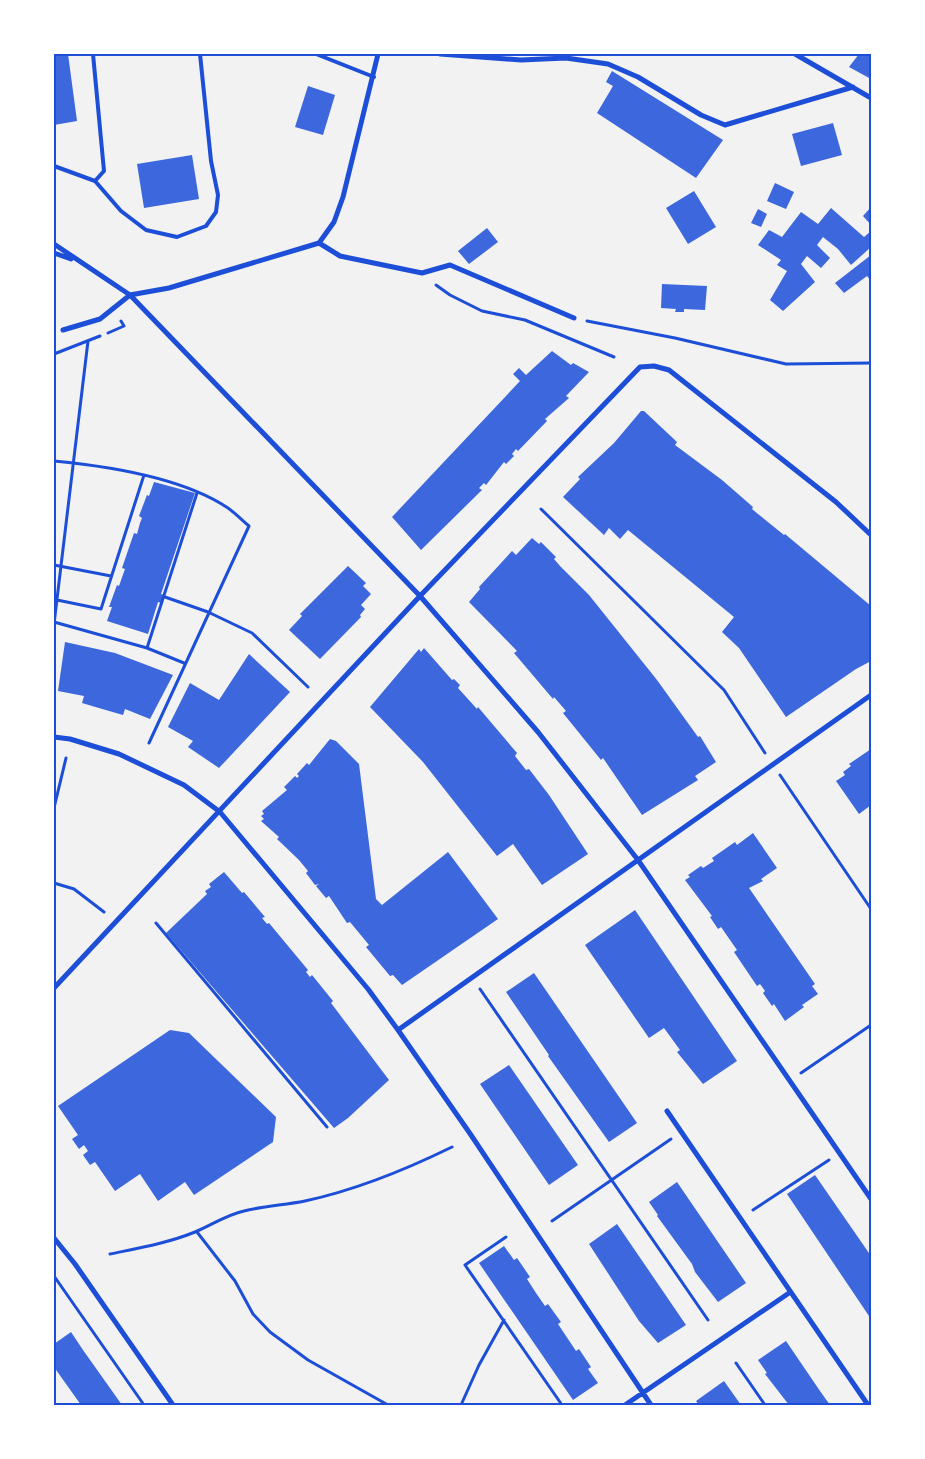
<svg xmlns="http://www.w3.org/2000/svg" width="925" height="1459" font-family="Poppins,sans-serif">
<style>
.building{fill:#3d67dc}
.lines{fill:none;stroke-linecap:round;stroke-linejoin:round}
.path{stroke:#1d4ed8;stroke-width:3}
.service{stroke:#1d4ed8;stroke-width:4}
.minor{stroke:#1d4ed8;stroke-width:5}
.neatline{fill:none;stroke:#1d4ed8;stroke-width:2}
</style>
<rect width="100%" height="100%" fill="#f2f2f2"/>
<path class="building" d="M54 54H68L77 121 54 125Z
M859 54H871V79L849 67Z
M612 71 723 140 696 178 597 113 613 86 606 82Z
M308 86 335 95 323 135 295 127Z
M833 123 842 155 801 166 792 134Z
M192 155 199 199 144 208 137 164Z
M775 183 794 192 786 209 767 201Z
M694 191 716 227 688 244 666 208Z
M871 207V225L863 216Z
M831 208 864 237 870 232 871 247 851 265 838 249 823 237 817 245 830 258 821 268 807 256 801 264 815 282 783 311 770 300 787 271 777 265 781 260 758 245 769 230 782 237 801 212 818 224Z
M758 209 767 214 761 227 751 223Z
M487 228 498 242 469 264 458 251Z
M871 255V281L867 276 844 293 835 283Z
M662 284 707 286 705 310 684 309V312H675L676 309 661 308Z
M552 351 571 365 573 363 589 372 566 396 569 398 545 419 547 421 518 451 516 449 512 454 514 456 506 464 504 462 486 485 484 483 479 488 482 490 421 550 392 517 520 381 513 374 519 368 526 375Z
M641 411H644L677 442 675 445 722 480 753 507 752 509 758 514 784 535 785 534 871 606V661L856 669 786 717 739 648 722 632 734 617 628 530 620 539 609 528 604 535 563 497 580 479 578 477 614 443Z
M154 482 195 493 161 594 164 595 161 603 158 602 148 634 107 621 112 607H109L117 585 119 586 125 569 122 568 134 533 137 534 140 523 142 518 139 516 147 495 149 496Z
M532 538 539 544 541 542 556 557 554 559 560 566 589 595 657 680 698 737 700 736 716 762 695 776 698 780 642 815 603 758 601 760 563 713 566 711 554 697 553 699 514 653 517 651 469 602 480 589 479 587 512 551 516 555Z
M348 566 366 583 363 586 371 594 361 605 365 609 360 615 361 617 320 659 289 630 302 616 300 614Z
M65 642 115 653 173 675 150 719 125 709 123 715 92 706 82 703 84 696 58 691Z
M424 648 452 680 454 679 460 685 458 688 477 709 478 707 517 753 515 756 526 770 529 769 549 795 588 854 542 885 513 844 497 856 423 762 370 707 419 649 421 652Z
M249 654 290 692 219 768 188 747 193 741 168 727 190 683 219 700Z
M330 739 336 741 359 764 376 899 382 905 448 852 498 919 402 985 393 975 390 976 366 947 369 945 350 922 347 923 329 896 326 898 316 886 319 884 315 885 306 873 308 871 299 860 277 839 279 837 261 821 264 819 261 816 264 814 262 811 287 790 284 787 295 776 297 778 299 776 297 774 307 763 309 765Z
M871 749V805L859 814 836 781 845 775 843 772 851 766 849 764Z
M753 833 777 868 761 879 763 881 749 888 815 984 812 986 818 994 802 1005 804 1007 785 1021 774 1004 772 1006 763 993 765 991 760 984 757 986 734 952 737 950 721 927 718 929 710 917 712 916 685 880 690 877 688 875 701 866 703 868 714 861 712 858 735 842 737 845Z
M224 872 242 893 244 892 265 917 262 918 267 924 269 923 308 970 306 972 310 977 312 975 333 1001 331 1003 389 1080 348 1118 334 1128 166 933 207 894 205 891 211 887 209 884Z
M635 910 737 1061 703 1084 677 1052 680 1050 664 1028 649 1038 585 945Z
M534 973 637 1123 609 1142 548 1056 549 1055 506 992Z
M170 1030 189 1033 276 1117 273 1142 194 1195 185 1182 158 1201 140 1174 115 1191 95 1162 90 1165 83 1155 88 1151 84 1145 79 1149 72 1139 78 1135 58 1106Z
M509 1065 578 1165 549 1185 480 1084Z
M815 1175 871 1256V1319L787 1194Z
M677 1182 746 1283 718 1302 695 1272 692 1264 657 1216 658 1215 649 1202Z
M617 1224 686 1325 658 1343 639 1321 589 1244Z
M504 1246 514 1260 517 1258 530 1277 527 1279 536 1293 545 1306 548 1304 561 1322 558 1324 576 1351 579 1349 591 1367 588 1369 598 1383 573 1400 479 1263Z
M71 1332 83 1350 122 1405H81L54 1367V1344Z
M786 1341 820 1391 830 1405H789L765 1374 767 1373 758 1360Z
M724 1381 741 1405H699L696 1401Z"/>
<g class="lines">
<path class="path" d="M436 285 450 295 482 311 525 320 614 357
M587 321 675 338 786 364 871 363
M108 333 124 326 121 321
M54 354 100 336
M54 461C107 466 183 478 228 508 235 513 242 520 249 526L149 743
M541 509 724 690 765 753
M54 565 111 576
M165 597 208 612 252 633 308 687
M57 600 101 609 144 475
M54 622 147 648 184 663
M54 624 88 341
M147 648 197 493
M780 775 871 909
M54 808 66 758
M54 883 74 889 104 912
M156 923 327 1127
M480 989 708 1320
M801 1073 871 1025
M753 1210 829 1160
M552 1221 671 1139
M197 1232 235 1281 253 1314 270 1332 308 1360 388 1405
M506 1237 465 1265 562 1405
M110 1254C139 1248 168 1243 195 1232 212 1225 226 1215 244 1211 264 1206 285 1205 305 1201 356 1190 405 1170 452 1147
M54 1276 144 1405
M736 1363 765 1405
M461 1405 479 1365 504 1320"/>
<path class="service" d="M93 54 104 171 95 181
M316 54 374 77
M54 166 95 181 121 211 146 230 177 237 206 226 216 212 218 195 211 161 200 54"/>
<path class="minor" d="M440 54 521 60 566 58 608 64 638 77 701 115 725 125 853 87
M795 54 871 98
M319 243 340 256 422 273 450 265 574 318
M54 244 130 295 420 596 538 732 638 860 871 1199
M54 253 71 259
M63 330 100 319 130 295 169 288 319 243 334 222 343 197 378 54
M54 737 70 739 119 754 184 785 220 812 368 989 398 1030 471 1135 651 1405
M54 988 420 596 640 367 654 366 669 370 836 502 871 535
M398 1030 871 695
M667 1111 868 1405
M54 1238 75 1264 173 1405
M625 1405 789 1293"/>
</g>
<rect width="925" height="1459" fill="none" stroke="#ffffff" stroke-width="110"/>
<rect x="55" y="55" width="815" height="1349" class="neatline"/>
</svg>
